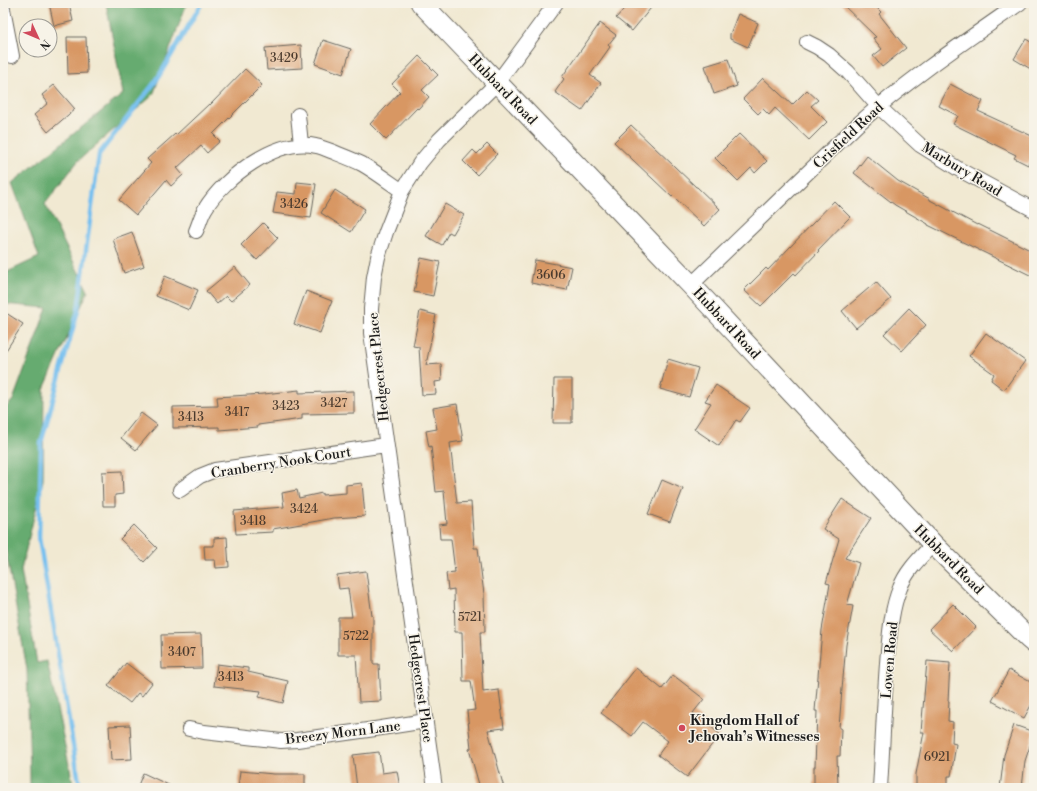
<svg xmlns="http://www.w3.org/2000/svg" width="1037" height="791" font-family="'Libre Bodoni',serif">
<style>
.forest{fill:#66ab70;stroke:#416446}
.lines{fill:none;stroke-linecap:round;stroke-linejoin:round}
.stream{stroke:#76c0ef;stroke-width:4.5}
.building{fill:#d89764}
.minor-casing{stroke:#67645c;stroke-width:16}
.secondary-casing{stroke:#67645c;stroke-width:22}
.minor{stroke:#fff;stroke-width:14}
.secondary{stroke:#fff;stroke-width:20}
.poi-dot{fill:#d1495b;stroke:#f7f3e8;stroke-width:1.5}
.labels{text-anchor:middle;stroke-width:3;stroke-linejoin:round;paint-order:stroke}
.number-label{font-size:12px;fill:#4b3b2e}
.street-label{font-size:14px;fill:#1c1c1c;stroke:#f7f3e8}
.poi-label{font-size:14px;font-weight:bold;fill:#1c1c1c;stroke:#f7f3e8;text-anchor:start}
</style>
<rect width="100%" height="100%" fill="#f7f3e8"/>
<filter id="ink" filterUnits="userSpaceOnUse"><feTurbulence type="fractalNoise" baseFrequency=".025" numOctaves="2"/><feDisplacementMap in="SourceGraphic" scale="8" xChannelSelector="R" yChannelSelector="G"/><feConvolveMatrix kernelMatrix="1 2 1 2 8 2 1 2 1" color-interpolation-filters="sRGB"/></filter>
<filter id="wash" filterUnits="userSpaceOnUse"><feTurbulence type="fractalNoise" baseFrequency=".012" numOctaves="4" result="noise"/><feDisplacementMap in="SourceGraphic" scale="16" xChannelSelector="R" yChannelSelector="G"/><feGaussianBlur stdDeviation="0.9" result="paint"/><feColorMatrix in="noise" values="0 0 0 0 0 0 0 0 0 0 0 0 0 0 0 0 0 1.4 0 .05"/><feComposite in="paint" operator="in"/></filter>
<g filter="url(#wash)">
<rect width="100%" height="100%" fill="#f1e9d2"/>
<path class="forest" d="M106 3H187L153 95 78 161 45 204 88 291 44 389 43 480 21 570 37 663 47 661 74 788H30V775L27 669 3 535V410L13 400 47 308 3 304V274L39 257 12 183 123 94Z"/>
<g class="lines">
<path class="stream" d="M80 788 39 538 41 443 78 310 99 154 156 81 202 3"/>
</g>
<g id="blocks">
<path class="building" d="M49 3H69L73 21 54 26Z
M629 3H655L632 31 616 18Z
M841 3H872L881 12 879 14 906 48 882 67 873 56 882 49 873 38 876 37Z
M738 14 758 23 748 47 730 39V34Z
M600 23 616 35 608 45 610 47 590 75 601 83 582 111 555 92 564 79 562 77Z
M67 37H86L87 73 68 74Z
M1026 39 1034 44V71L1014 59Z
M323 40 351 49 343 74 315 64Z
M301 45 302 68 267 70 265 48Z
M419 56 438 75 422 90 429 97 418 109 417 108 386 140 370 124 400 92 392 84Z
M728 59 737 86 714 94 705 66Z
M245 69 262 85 213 134 220 141 207 153 201 146 177 168 183 175 171 186 166 180 136 215 119 200 151 163 147 159 175 134 176 135 209 104 210 105Z
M763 78 792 105 807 90 818 100 811 106 827 122 809 140 775 108 769 115 763 109 758 114 743 99Z
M950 84 983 101 978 111 1034 137V163L1030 161 1028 165 1014 158 1016 155 953 124 958 116 939 106Z
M54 85 75 109 48 132 34 115 48 103 42 95Z
M631 125 696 187H697L720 209 704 226 673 196 672 197 614 142Z
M739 134 767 161 755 173 751 168 738 181 715 158Z
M487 144 497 154 477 175 463 161 473 150 477 154Z
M867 156 898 181 930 199V200L977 225 978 224 1034 252V277L928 225V224L895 205 854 173Z
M297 182 316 184 311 218 273 213 277 192 296 194Z
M335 190 365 209 351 232 321 213Z
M834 201 850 217 818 250 819 251 796 275 794 273 761 306 744 290 766 268 768 270Z
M445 204 464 215 453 234 449 232 442 245 426 236Z
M263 223 278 238 257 260 241 245Z
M132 232 144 266 124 273 113 239Z
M421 258 440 262 433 296 414 292Z
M535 260 572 267 567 290 531 283Z
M235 267 250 285 231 301 226 296 217 304 206 291Z
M165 276 198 290 189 310 156 296Z
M876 282 891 299 856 328 842 311Z
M306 291 332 301 320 333 294 324Z
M909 308 926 325 902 351 884 334Z
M3 311 23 324 3 355Z
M420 311 436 315 426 365 441 364 442 381 435 382 436 394 422 395 419 347 413 346Z
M986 333 1025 361 1004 390 991 380 994 374 969 356Z
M668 359 698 368 689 397 660 389Z
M554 379H572V423H553Z
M716 385 750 408 740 422 736 420 719 446 694 429 711 403 705 401Z
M299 390V393L354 391V413L302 414V419L258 425V427L219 430V427L173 428V407L218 406 217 397 264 394Z
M457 404 463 441 450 443 457 503 471 502 474 548H478L484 594 485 632H480L483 692 499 690 504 728 488 730 504 788H480L469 749 471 748 467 711 475 710 471 681H463L462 632H455L454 589 448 590 446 573 455 572 451 539H440L439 525 447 524 444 491 436 492 431 446 429 447 426 431 437 429 433 408Z
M141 413 157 425 136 450 121 438Z
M122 471 123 494 115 495V506H103L102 472Z
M662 480 683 489 670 522 648 514Z
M362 483 365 516 334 518 273 529V532L236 534 234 511 284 507 282 493 297 490 299 498 322 493V495L346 493V485Z
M842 499 871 518 845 558 859 563 847 605 853 606 846 645 842 689 839 728H841L840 756H837L838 788H814V767H815L817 711H815L817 688 822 630 830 584 826 583 839 539 823 529Z
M134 525 157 548 144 562 120 539Z
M227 537 229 567 216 568 215 560H205L204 546H214V538Z
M366 571 372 616H373V664H379L381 701 359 702 356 655H338V617H352L348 588 339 589 337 575Z
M953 604 976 627 953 651 929 629Z
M201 634 202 668 162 669 161 635Z
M927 661 950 663 948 701H949L948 721 953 722 952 743 956 744 951 776H948V788H916V774L924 732H921Z
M126 663 152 683 142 696 138 693 130 703 108 686Z
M217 664 248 668V672L288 681 283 703 259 697 261 691 214 686Z
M636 668 662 689 673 675 704 699 693 713 720 734 687 777 658 755 668 741 643 722 632 736 601 713Z
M1009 670 1034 684V700L1024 718 992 701Z
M130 725 132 759 111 760 109 726Z
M1014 725 1034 732V734L1025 761 1022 788H1000L1004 755Z
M379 752 382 773 397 771 400 788H357L353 755Z
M240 771 274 774H305V788H238Z
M143 773 175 788H137Z"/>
</g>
</g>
<g filter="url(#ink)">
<use href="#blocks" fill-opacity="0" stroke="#67645c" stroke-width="1"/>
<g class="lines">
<defs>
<path id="minor" d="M3 9 12 56
M807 42 817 47 829 55 848 72 878 106 920 145 960 170 1034 210
M298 115 301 144
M196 231C199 224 201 216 205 209 224 177 278 137 316 146 321 147 326 149 331 151 341 155 352 159 362 164 376 172 389 182 402 191
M691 285 857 125C908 80 964 42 1020 3
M180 490 200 476 215 470 386 445
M189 729 204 732 281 741 297 740 375 729 426 721
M435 788 371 333V309L374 277 378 257 386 232 402 191 420 163 439 140 497 83 556 3
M880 788C883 742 884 696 888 651 890 630 892 607 900 588 906 571 921 557 933 544"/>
<path id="secondary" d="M421 3 691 285 933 544 1028 638 1034 643"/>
</defs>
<use href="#minor" class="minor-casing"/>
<use href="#secondary" class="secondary-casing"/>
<use href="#minor" class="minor"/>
<use href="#secondary" class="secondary"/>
</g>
</g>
<circle class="poi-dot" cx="682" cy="728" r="4"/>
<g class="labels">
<g class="number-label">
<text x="284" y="62">3429</text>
<text x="294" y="208">3426</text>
<text x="551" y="279">3606</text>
<text x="334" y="407">3427</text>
<text x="286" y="410">3423</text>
<text x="237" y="416">3417</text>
<text x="191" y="421">3413</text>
<text x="304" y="513">3424</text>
<text x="253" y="525">3418</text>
<text x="470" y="621">5721</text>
<text x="356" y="640">5722</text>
<text x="182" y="656">3407</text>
<text x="231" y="681">3413</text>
<text x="937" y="761">6921</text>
</g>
<g class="street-label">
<text transform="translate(503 89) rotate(46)" y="5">Hubbard Road</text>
<text transform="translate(848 135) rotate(-43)" y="5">Crisfield Road</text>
<text transform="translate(962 169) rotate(31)" y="5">Marbury Road</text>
<text transform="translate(727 323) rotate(47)" y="5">Hubbard Road</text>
<text transform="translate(378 367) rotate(-96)" y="5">Hedgecrest Place</text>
<text transform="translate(281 462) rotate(-9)" y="5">Cranberry Nook Court</text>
<text transform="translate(949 559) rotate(45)" y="5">Hubbard Road</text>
<text transform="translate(889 660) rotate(-85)" y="5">Lowen Road</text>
<text transform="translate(421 688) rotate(82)" y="5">Hedgecrest Place</text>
<text transform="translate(343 732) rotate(-7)" y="5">Breezy Morn Lane</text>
</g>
<g class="poi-label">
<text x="690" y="725">Kingdom Hall of<tspan x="690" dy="16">Jehovah’s Witnesses</tspan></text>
</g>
</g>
<rect width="1037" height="791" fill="none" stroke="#f7f3e8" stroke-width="16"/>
<g transform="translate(38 38) rotate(134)"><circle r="19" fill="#f7f3e8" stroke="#9f9d96"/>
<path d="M0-3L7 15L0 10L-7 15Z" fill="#d1495b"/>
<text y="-6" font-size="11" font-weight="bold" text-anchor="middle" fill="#1c1c1c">N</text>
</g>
</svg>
